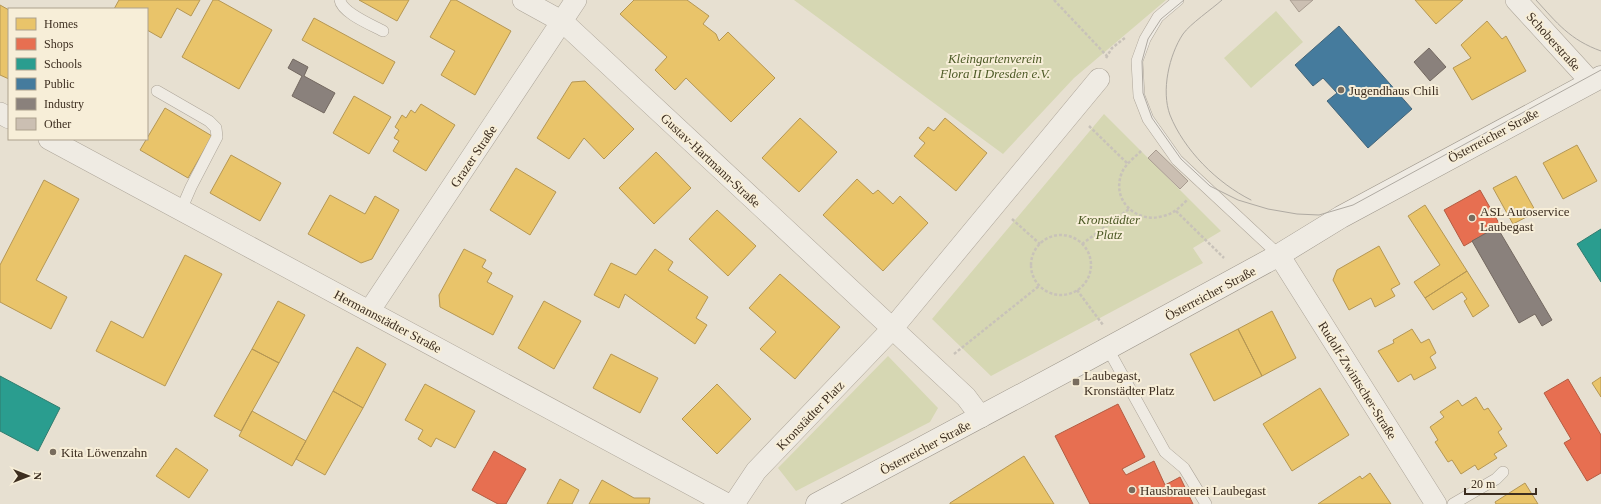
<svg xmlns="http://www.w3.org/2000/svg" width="1601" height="504" font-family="Georgia,serif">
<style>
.green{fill:#d6d7b3}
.homes{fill:#e9c46a;stroke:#b59754}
.shops{fill:#e76f51;stroke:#b45c42}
.schools{fill:#2a9d8f;stroke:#307c6e}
.public{fill:#457b9d;stroke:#436478}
.industry{fill:#8a817c;stroke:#736860}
.building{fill:#cbbfb2;stroke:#a89c90}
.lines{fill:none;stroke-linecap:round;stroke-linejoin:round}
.lane-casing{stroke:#ada599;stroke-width:12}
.street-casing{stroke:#ada599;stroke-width:22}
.secondary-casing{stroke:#9c958a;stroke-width:23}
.path{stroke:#c8c2b9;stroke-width:2.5;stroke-dasharray:3 2;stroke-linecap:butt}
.lane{stroke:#efebe3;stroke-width:11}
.street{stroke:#efebe3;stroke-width:21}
.secondary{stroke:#efebe3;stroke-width:22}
.tram{stroke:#afaaa2;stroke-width:1}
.poi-dot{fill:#786c5e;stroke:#f7eed8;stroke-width:1.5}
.labels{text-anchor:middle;stroke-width:4;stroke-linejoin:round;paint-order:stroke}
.street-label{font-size:13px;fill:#3d2e20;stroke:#f7eed8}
.park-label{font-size:13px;font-style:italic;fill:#4d5a26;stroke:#f7eed8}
.poi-label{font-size:13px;fill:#3d2e20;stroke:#f7eed8;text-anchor:start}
</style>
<rect width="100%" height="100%" fill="#e7e0d1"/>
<path class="green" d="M794 0H1166L1074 78 1003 154Z
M1276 11 1303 42 1251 88 1224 58Z
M1104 114 1221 231 1193 248 1203 263 991 376 932 319Z
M888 356 938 408 930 422 796 491 778 468Z"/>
<path class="homes" d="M119 0H200L191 16 177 8 161 38 147 30V9H114Z
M213 0H218L272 30 239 89 182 57Z
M359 0H409L397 21Z
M451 0H456L511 31 475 95 441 75 455 51 430 37Z
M634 0H687L709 16 703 24 716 34 719 41 728 32 775 78 731 122 686 78 675 90 655 70 667 57 620 14Z
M1415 0H1463L1436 24Z
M0 5 9 10V79L0 75Z
M314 18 395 62 383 84 302 40Z
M1487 21 1502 39 1506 36 1526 71 1472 100 1453 68 1471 58 1461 45Z
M585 81 634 129 604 159 584 138 569 159 537 138 572 82Z
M354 96 391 117 369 154 333 133Z
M421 104 455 125 426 171 393 151 399 141 394 138 399 130 395 127 402 115 406 118 411 110 415 113Z
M165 108 212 136 188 178 140 150Z
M800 118 837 152 799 192 762 158Z
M945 118 987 153 956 191 914 156 925 143 919 138 928 127 934 131Z
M1577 145 1597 181 1563 199 1543 163Z
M656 152 691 188 654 224 619 188Z
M231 155 281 183 260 221 210 193Z
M516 168 556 192 530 235 490 210Z
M1516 176 1536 212 1513 224 1493 188Z
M857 179 873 194 878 190 893 204 900 196 928 223 883 271 823 215Z
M44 180 79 199 36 280 67 297 51 329 0 302V265Z
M330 195 365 214 375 196 399 210 372 259 361 263 308 234Z
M1425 205 1467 271 1425 298 1414 282 1440 265 1408 216Z
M717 210 756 246 728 276 689 239Z
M1379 246 1400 284 1391 289 1395 296 1375 307 1371 298 1349 310 1333 280 1337 270Z
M464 249 486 260 482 267 492 273 487 282 513 296 493 335 440 307 439 295Z
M655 249 673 262 668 270 708 297 696 318 707 325 695 344 625 294 619 308 594 295 611 263 636 275Z
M185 255 222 274 165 386 96 351 111 321 143 338Z
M1467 271 1489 306 1473 317 1464 301 1467 299 1462 292 1433 310 1425 298Z
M780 274 840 327 795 379 760 349 776 332 749 308Z
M278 301 305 315 279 363 252 349Z
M544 301 581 321 554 369 518 348Z
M1272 311 1296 358 1262 376 1238 329Z
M1238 329 1262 376 1214 401 1190 354Z
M1412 329 1421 343 1429 339 1436 353 1430 357 1436 368 1414 380 1411 374 1398 382 1378 351 1394 343 1393 340Z
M357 347 386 364 363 408 333 391Z
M252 349 279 363 241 431 214 416Z
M611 354 658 378 640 413 593 388Z
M1601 377V397L1592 383Z
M425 384 475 411 455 448 436 438 431 447 418 439 423 430 405 420Z
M717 384 751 419 717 454 682 419Z
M1320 388 1349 435 1292 471 1263 424Z
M333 391 363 408 325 475 296 459Z
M1476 397 1484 410 1488 408 1502 429 1498 432 1507 446 1494 454 1497 458 1478 470 1475 465 1461 474 1452 460 1448 462 1435 442 1438 440 1430 427 1444 417 1440 412 1458 400 1462 406Z
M252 411 306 441 292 466 239 436Z
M176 448 208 470 189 498 156 476Z
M1024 456 1054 504H950V503Z
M1370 473 1391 504H1318L1360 476 1362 479Z
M560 479 579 490 572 504H547Z
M602 480 634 498H650L649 504H589Z
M1525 483 1538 504H1496L1495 502Z"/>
<path class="shops" d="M1480 190 1500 225 1464 246 1444 210Z
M1568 379 1601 435V473L1587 481 1564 443 1571 439 1544 393Z
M1118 404 1145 457 1122 469 1126 475 1154 461 1165 485 1180 477 1193 504H1090L1055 436Z
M494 451 526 469 506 504H498L472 490Z"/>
<path class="schools" d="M1601 229V282L1577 244Z
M0 376 60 408 38 451 0 431Z"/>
<path class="public" d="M1339 26 1412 109 1368 148 1327 101 1337 93 1323 78 1313 86 1295 65Z"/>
<path class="industry" d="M1429 48 1446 67 1430 81 1414 62Z
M293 59 308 67 304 76 335 93 324 113 292 96 302 76 288 68Z
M1497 227 1552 320 1542 326 1535 314 1519 323 1472 241Z"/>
<path class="building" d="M1290 0H1313L1299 12Z
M1156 150 1188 181 1180 189 1148 158Z"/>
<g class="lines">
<defs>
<path id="lane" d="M340 0C342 13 372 25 383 31
M1178 0 1158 17 1145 39 1137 61 1139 96 1148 119 1177 160 1279 255
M157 91 209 121 216 128 217 137 191 187 181 210
M1108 349 1165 452 1184 468 1206 504
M1453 504 1496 479 1503 472"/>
<path id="street" d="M523 0 563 22 966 397 981 417
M1516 0 1591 82
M0 113 9 118
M49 139 727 504
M1279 255 1436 504
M370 310 576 0
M734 504 756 471 892 329 1099 79"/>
<path id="secondary" d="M817 504 1079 364 1279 255 1341 217 1601 77"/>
</defs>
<use href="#lane" class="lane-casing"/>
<use href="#street" class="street-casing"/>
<use href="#secondary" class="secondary-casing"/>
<path class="path" d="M1054 0 1107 56
M1106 58 1112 48 1126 37
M1089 126 1128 164
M1141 151C1134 158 1124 165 1121 175 1112 202 1138 224 1163 216 1174 214 1181 206 1188 199
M1176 211 1224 258
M1012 219 1040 244
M1031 265a30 30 0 1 1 60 0a30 30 0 1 1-60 0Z
M1082 244 1129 209
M1077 290 1103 325
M954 354 1039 286"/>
<use href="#lane" class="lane"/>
<use href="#street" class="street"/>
<use href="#secondary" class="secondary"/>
<path class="tram" d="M1184 0 1161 19 1148 39 1142 61 1143 93 1152 118 1181 159 1210 186 1238 200 1268 209 1297 214 1319 215 1353 205 1601 70
M1222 0C1212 9 1190 24 1183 34 1169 55 1161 91 1170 115 1184 150 1217 183 1251 200
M1536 0C1557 23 1570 40 1601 51"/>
</g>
<g class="poi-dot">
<circle cx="1341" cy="90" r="4"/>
<circle cx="1472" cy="218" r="4"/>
<rect x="1072" y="378" width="8" height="8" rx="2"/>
<circle cx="53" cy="452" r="4"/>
<circle cx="1132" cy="490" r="4"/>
</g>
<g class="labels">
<g class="street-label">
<text transform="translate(1554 41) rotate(48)" y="5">Schoberstraße</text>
<text transform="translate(1493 135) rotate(-28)" y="5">Österreicher Straße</text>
<text transform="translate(473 156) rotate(-56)" y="5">Grazer Straße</text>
<text transform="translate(711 160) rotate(43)" y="5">Gustav-Hartmann-Straße</text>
<text transform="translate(1210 293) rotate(-28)" y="5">Österreicher Straße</text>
<text transform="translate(388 321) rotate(28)" y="5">Hermannstädter Straße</text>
<text transform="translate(1358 380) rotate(58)" y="5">Rudolf-Zwintscher-Straße</text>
<text transform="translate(810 415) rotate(-46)" y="5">Kronstädter Platz</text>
<text transform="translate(925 447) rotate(-28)" y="5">Österreicher Straße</text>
</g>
<g class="park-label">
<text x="995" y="63">Kleingartenverein<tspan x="995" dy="15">Flora II Dresden e.V.</tspan></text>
<text x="1109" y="224">Kronstädter<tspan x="1109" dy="15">Platz</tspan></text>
</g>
<g class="poi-label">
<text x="1349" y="95">Jugendhaus Chili</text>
<text x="1480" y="216">ASL Autoservice<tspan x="1480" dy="15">Laubegast</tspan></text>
<text x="1084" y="380">Laubegast,<tspan x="1084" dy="15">Kronstädter Platz</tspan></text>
<text x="61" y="457">Kita Löwenzahn</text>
<text x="1140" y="495">Hausbrauerei Laubegast</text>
</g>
</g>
<rect x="8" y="8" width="140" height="132" fill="#f7eed8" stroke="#ada18e"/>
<rect x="16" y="18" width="20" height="12" fill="#e9c46a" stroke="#ada18e"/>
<text x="44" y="28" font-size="12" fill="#3d2e20">Homes</text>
<rect x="16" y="38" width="20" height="12" fill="#e76f51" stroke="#ada18e"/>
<text x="44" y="48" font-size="12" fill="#3d2e20">Shops</text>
<rect x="16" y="58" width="20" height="12" fill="#2a9d8f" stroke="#ada18e"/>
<text x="44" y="68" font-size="12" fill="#3d2e20">Schools</text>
<rect x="16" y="78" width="20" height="12" fill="#457b9d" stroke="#ada18e"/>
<text x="44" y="88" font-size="12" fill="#3d2e20">Public</text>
<rect x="16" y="98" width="20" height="12" fill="#8a817c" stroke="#ada18e"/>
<text x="44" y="108" font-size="12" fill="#3d2e20">Industry</text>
<rect x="16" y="118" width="20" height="12" fill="#cbbfb2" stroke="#ada18e"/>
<text x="44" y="128" font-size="12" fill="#3d2e20">Other</text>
<g transform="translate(28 476) rotate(90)" stroke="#f7eed8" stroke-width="3" paint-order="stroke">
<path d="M0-3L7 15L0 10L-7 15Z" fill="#3d2e20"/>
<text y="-6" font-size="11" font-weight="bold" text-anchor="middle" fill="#3d2e20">N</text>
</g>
<path d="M1465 488v6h71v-6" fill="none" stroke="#3d2e20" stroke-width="2"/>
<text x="1471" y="488" font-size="12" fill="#3d2e20" stroke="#f7eed8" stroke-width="3" paint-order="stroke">20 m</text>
</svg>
